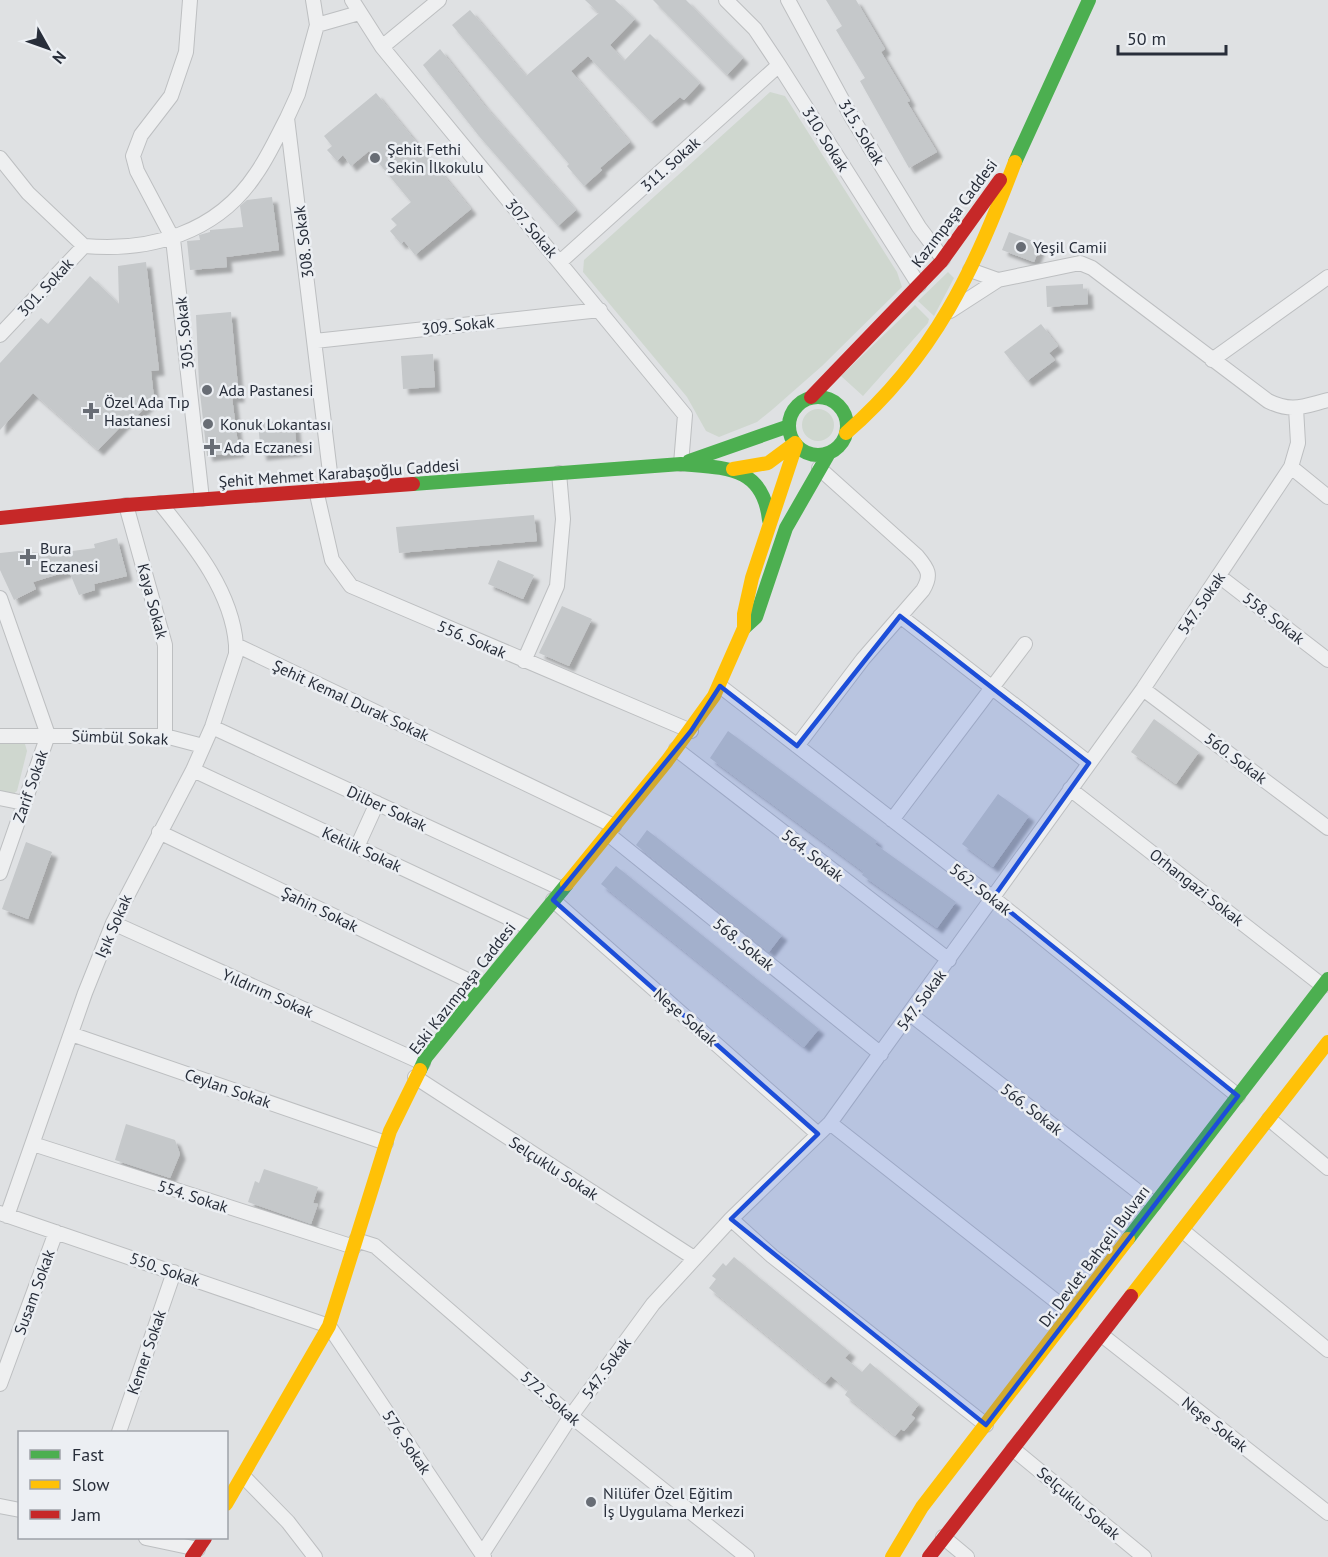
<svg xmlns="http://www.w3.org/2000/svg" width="1328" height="1557" font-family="'PT Sans',sans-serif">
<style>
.green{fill:#cfd7cf}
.building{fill:#c5c8ca;filter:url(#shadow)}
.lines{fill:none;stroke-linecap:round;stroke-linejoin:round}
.street-casing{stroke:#bdbfc1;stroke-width:16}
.street{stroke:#eeeff0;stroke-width:14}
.fast{stroke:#4caf50;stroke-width:14}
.slow{stroke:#ffc107;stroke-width:14}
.jam{stroke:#c62828;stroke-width:14}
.marked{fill:#1d4ed8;fill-opacity:0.2;stroke:#1d4ed8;stroke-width:4.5;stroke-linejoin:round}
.poi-dot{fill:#686d75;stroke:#eceff3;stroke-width:2}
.labels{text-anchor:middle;stroke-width:5;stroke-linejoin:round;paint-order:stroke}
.street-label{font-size:16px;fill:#282e3a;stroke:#eceff3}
.poi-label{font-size:16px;fill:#282e3a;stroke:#eceff3;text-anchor:start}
</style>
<defs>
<filter id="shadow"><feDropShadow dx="5.5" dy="5.5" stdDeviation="1.5" flood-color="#0004"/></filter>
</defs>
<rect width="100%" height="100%" fill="#dfe1e3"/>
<path class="green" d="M770 92 785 96 897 272 902 287 822 366 773 409 757 422 719 437 706 431 687 397 583 272 584 260Z
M948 272 954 278 934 316 918 301Z
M915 305 929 319 928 323 863 396 841 376Z
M802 425a16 16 0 1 1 32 0a16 16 0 1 1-32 0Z
M0 744H25L27 751 17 791 12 795 0 793Z"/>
<path class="building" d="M585 0H615L635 19 610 45 624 61 650 34 700 83 684 100 680 97 651 122 588 56 571 71 630 142 600 168 602 170 584 186 567 166 569 164 452 25 470 10 526 76 599 13Z
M653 0H686L743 58 727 75Z
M826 0H856L885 49 881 52 910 101 907 102 937 152 909 168 860 81 865 78 836 30 842 26Z
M440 49 484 105 576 210 558 226 479 136 423 65Z
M376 93 471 209 415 255 404 241 401 244 390 231 397 225 391 219 411 202 369 151 351 166 343 155 337 161 327 150 332 146 324 136Z
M272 197 279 250 226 257 227 267 190 270 187 241 200 240 199 235 210 232V230L243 227 240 206 247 200Z
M1009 232 1041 244 1034 262 1002 250Z
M146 262 159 370 151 371 154 398 133 420 129 418 98 450 33 393 0 430V363L41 318 48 324 90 276 119 304 118 266Z
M1083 284V289H1087L1088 304 1047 307 1046 286Z
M231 312 239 397H232L239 452 207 456 199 384 196 315Z
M1041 324 1058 346 1049 353 1055 360 1027 381 1004 352Z
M433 354 435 387 403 389 401 356Z
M294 420 297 451 261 455 258 423Z
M534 515 537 541 399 553 396 527Z
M117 538 127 576 94 584 95 590 79 595 69 571 33 582 36 589 14 600 0 570V553L19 551 50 554 95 548 94 544Z
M498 560 534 575 523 599 488 584Z
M562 606 592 619 569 666 539 653Z
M1154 719 1199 752 1176 784 1131 752Z
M728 731 877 841 875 844 956 902 937 928 862 875 864 872 710 758Z
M998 794 1029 816 993 867 962 844Z
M647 830 782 935 769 952 636 845Z
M26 842 52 852 28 919 2 909Z
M616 866 819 1029 804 1047 601 884Z
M126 1124 175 1140 180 1154 170 1178 115 1160Z
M264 1169 318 1187 313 1203 318 1204 311 1224 248 1202 255 1181 259 1183Z
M734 1257 850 1352 845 1358 862 1372 870 1363 919 1404 911 1415 915 1418 904 1431 901 1429 895 1436 845 1395 848 1390 831 1376 825 1383 709 1288 716 1279 712 1276 723 1263 726 1266Z"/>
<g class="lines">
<defs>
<path id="street" d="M190 0 186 52 171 96 141 135 133 156 137 171 173 239 202 499
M313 0 317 25 298 94 287 118 332 489
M352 0 382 47 685 415 681 464
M726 0 755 29 779 65 919 285
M788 0 851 116 919 227 943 259
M317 25 359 13
M382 47 439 0
M0 158 28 193 84 246
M560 262 779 65
M998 280 1080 263 1092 268 1268 401C1292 413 1304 406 1328 400
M950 311 998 280 970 270
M0 335 84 246C150 252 217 233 256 174 268 157 277 137 287 118
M315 341 600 310
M1212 360 1328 277
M1291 467 1328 497
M316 490 332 560 351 586 691 731
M160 503C193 544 232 591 236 645L614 826
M126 505 165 645V736
M1219 576 1328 660
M0 598 48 735 0 873
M900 616 1089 763
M524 661 557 586 563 519 559 473
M720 686 993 898 1238 1096
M1143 689 1328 828
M212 727 562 889
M0 736H165L203 746
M797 746 863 659 923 590C932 575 928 569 917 556L819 468
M676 749 949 960
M193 770 530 928
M1070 789 1323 986
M0 798 24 803
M892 820 1025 644
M159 832 482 987
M608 834 881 1054
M357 847 377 803
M553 900 818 1134
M113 923 423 1063
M910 1014 1154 1204
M71 1034 386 1143
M415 1077 694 1258
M1269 1119 1328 1168
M830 1123 1071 1313
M33 1144 354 1247
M0 1213 329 1326 484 1557
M7 1216 85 993 113 923 193 770 212 727 236 654V645
M731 1219 772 1256 986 1425
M1183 1231 1328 1350
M356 1240 375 1246 571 1416 747 1557
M1103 1336 1328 1513
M0 1384 56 1232
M119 1432 174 1272
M1013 1449 1144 1557
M244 1477 288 1522 315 1557
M0 1506 20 1510
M943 1537 967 1557
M146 1538 198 1549
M482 1554 571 1416 653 1304 731 1219 830 1123 1143 689 1291 467 1298 443 1296 408"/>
</defs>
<use href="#street" class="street-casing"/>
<use href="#street" class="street"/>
<path class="fast" d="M1015 162 1089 0
M789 426a29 29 0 1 1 58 0a29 29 0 1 1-58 0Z
M689 461 789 426
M413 484 681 464C726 468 763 466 769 520
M744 628 756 617 786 528 829 453
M420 1070 426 1057 567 884
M1128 1239 1328 979"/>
<path class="slow" d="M846 433C935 356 974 270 1015 162
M733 469 768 463 795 443
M567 884 667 761 714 696 744 628V614L752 578 796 445
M1131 1296 1328 1042
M226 1504 329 1326 390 1131 420 1070
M892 1557 922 1507 1128 1239"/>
<path class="jam" d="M811 397 941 262 1000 180
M0 518 126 505 413 484
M192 1557 205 1538
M929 1557 1131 1296"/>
</g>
<path class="marked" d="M900 616 1089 763 993 898 1238 1096 986 1425 731 1219 818 1134 553 900 691 731 720 686 797 746Z"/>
<g class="poi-dot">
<circle cx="375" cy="158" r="6"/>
<circle cx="1021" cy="247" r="6"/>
<circle cx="207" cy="390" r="6"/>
<path d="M88 402h6v6h6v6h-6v6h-6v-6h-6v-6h6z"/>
<circle cx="208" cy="424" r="6"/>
<path d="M209 438h6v6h6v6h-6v6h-6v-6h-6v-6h6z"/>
<path d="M25 548h6v6h6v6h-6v6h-6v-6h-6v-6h6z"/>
<circle cx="591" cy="1502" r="6"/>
</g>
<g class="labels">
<g class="street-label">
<text transform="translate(862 132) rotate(59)" y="6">315. Sokak</text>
<text transform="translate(826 139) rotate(58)" y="6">310. Sokak</text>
<text transform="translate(670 164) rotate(-42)" y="6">311. Sokak</text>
<text transform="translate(954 213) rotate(-53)" y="6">Kazımpaşa Caddesi</text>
<text transform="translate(532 228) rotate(50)" y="6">307. Sokak</text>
<text transform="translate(303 242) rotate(-97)" y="6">308. Sokak</text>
<text transform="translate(45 287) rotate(-47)" y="6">301. Sokak</text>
<text transform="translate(458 325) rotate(-6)" y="6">309. Sokak</text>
<text transform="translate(184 333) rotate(-96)" y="6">305. Sokak</text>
<text transform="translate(339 473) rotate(-4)" y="6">Şehit Mehmet Karabaşoğlu Caddesi</text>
<text transform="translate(153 601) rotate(75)" y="6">Kaya Sokak</text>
<text transform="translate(1201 603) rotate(-56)" y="6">547. Sokak</text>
<text transform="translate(1274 618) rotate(38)" y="6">558. Sokak</text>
<text transform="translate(472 639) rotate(23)" y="6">556. Sokak</text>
<text transform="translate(351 700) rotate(25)" y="6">Şehit Kemal Durak Sokak</text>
<text transform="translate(120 737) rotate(2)" y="6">Sümbül Sokak</text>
<text transform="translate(1236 758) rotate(37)" y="6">560. Sokak</text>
<text transform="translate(30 786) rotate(-71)" y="6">Zarif Sokak</text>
<text transform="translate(387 808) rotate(25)" y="6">Dilber Sokak</text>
<text transform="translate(362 849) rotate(25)" y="6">Keklik Sokak</text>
<text transform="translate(813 855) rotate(38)" y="6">564. Sokak</text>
<text transform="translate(1197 887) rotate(38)" y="6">Orhangazi Sokak</text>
<text transform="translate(981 889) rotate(38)" y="6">562. Sokak</text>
<text transform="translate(320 909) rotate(26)" y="6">Şahin Sokak</text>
<text transform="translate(113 926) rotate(-66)" y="6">Işık Sokak</text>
<text transform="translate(744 944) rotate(39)" y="6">568. Sokak</text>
<text transform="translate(462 988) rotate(-52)" y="6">Eski Kazımpaşa Caddesi</text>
<text transform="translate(268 993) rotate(24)" y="6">Yıldırım Sokak</text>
<text transform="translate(921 1000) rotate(-54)" y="6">547. Sokak</text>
<text transform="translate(686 1017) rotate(41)" y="6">Neşe Sokak</text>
<text transform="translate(228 1088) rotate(19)" y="6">Ceylan Sokak</text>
<text transform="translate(1032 1109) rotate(38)" y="6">566. Sokak</text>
<text transform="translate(554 1168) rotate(33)" y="6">Selçuklu Sokak</text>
<text transform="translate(193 1196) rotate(18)" y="6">554. Sokak</text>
<text transform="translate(1094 1256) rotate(-53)" y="6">Dr. Devlet Bahçeli Bulvarı</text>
<text transform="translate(165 1269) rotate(19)" y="6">550. Sokak</text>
<text transform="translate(34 1292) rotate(-70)" y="6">Susam Sokak</text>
<text transform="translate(146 1352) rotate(-71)" y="6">Kemer Sokak</text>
<text transform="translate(606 1368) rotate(-54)" y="6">547. Sokak</text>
<text transform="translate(551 1398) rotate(41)" y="6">572. Sokak</text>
<text transform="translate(1215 1424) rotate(38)" y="6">Neşe Sokak</text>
<text transform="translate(407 1442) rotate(56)" y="6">576. Sokak</text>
<text transform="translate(1079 1503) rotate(40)" y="6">Selçuklu Sokak</text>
</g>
<g class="poi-label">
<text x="387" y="155">Şehit Fethi<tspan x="387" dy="18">Sekin İlkokulu</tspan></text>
<text x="1033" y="253">Yeşil Camii</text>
<text x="219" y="396">Ada Pastanesi</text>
<text x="104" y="408">Özel Ada Tıp<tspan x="104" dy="18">Hastanesi</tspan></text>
<text x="220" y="430">Konuk Lokantası</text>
<text x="224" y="453">Ada Eczanesi</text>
<text x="40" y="554">Bura<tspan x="40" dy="18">Eczanesi</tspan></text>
<text x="603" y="1499">Nilüfer Özel Eğitim<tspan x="603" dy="18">İş Uygulama Merkezi</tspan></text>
</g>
</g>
<rect x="18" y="1431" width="210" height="108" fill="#eceff3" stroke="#9ea2a9" stroke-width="1.5"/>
<rect x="30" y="1450" width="30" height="9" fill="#4caf50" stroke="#9ea2a9" stroke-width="1.5"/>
<text x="72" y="1461" font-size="18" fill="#282e3a">Fast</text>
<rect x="30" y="1480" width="30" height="9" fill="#ffc107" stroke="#9ea2a9" stroke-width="1.5"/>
<text x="72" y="1491" font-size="18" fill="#282e3a">Slow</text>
<rect x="30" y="1510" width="30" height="9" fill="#c62828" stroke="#9ea2a9" stroke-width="1.5"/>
<text x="72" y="1521" font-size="18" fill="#282e3a">Jam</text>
<g transform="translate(48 48) rotate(130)" stroke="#eceff3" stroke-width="4.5" paint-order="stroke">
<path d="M0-4.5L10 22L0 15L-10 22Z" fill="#282e3a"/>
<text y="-9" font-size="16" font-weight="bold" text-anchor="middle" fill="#282e3a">N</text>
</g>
<path d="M1118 45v9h108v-9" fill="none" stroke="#282e3a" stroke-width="3"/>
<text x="1127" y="45" font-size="18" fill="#282e3a" stroke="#eceff3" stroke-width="4.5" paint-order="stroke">50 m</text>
</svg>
